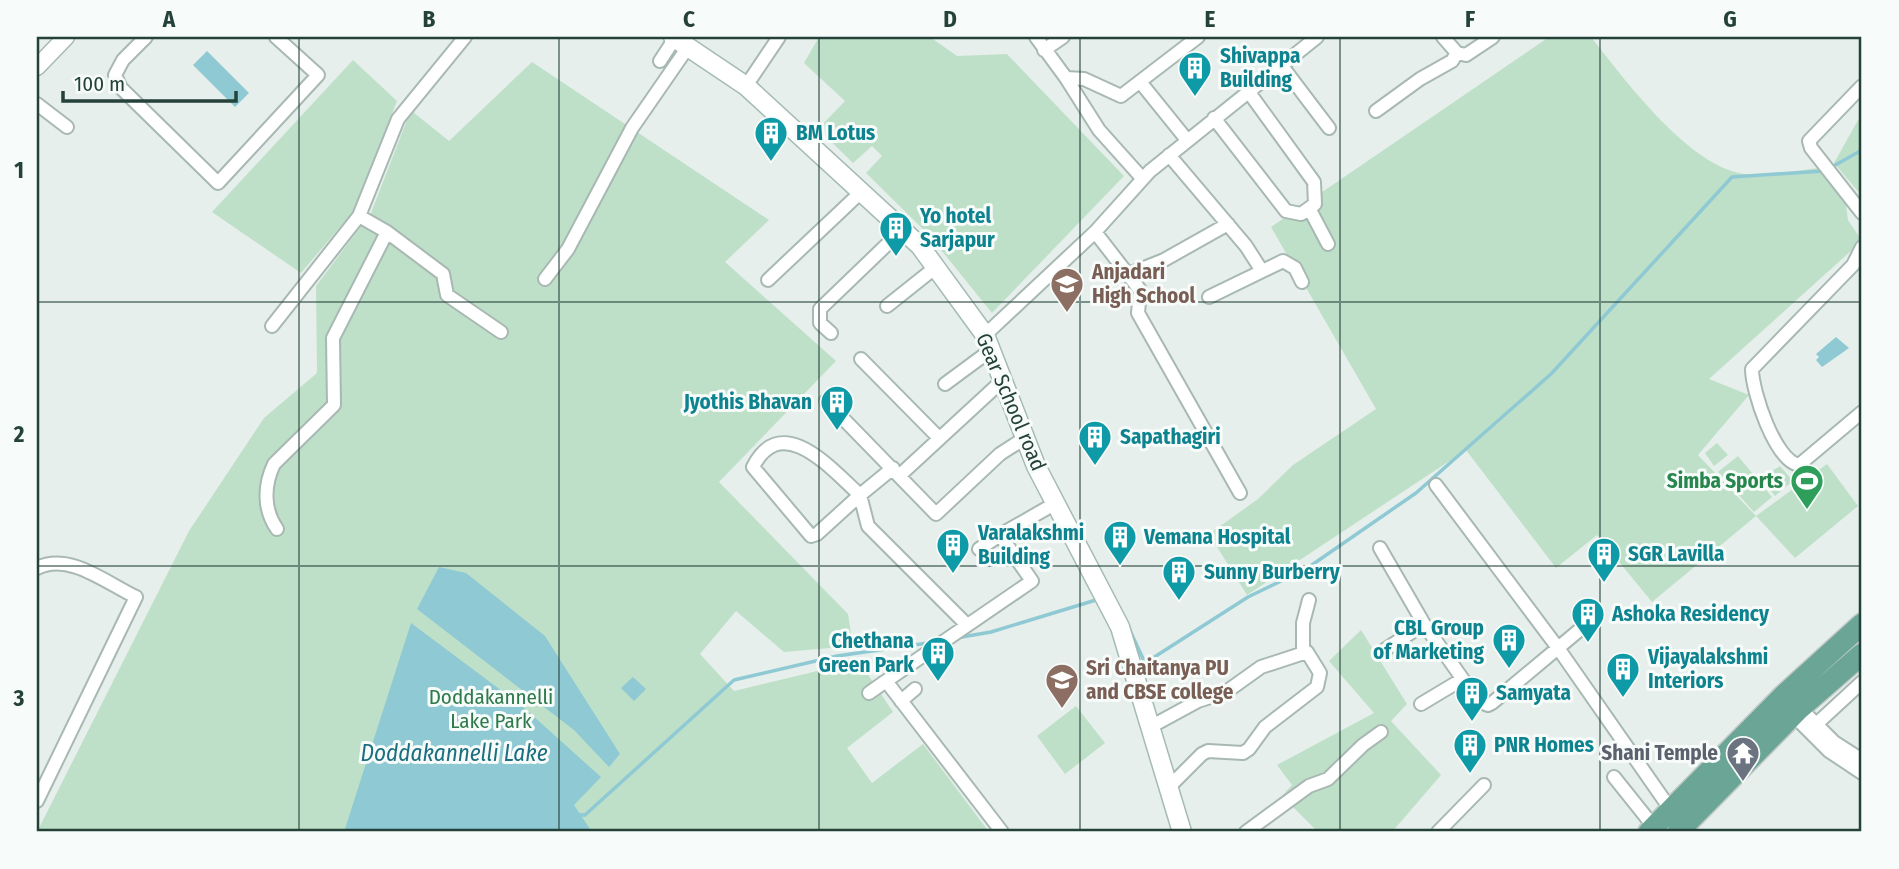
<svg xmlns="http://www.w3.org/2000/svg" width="1899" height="869" font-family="'Fira Sans Condensed',sans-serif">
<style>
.green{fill:#bfe0c8}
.water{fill:#8ec9d4}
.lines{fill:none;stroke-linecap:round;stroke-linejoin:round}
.stream{stroke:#8ec9d4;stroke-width:3.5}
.minor-casing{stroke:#a8b8b2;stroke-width:16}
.tertiary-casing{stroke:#a8b8b2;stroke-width:19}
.secondary-casing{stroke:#a4bbb3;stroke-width:21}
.primary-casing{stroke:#c2cac8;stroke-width:24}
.minor{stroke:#fff;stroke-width:12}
.tertiary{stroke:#fff;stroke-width:16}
.secondary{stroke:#fff;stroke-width:18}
.primary{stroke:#6aa596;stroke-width:21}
.grid{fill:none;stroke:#24423a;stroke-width:2;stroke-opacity:0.55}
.labels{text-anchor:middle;stroke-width:6;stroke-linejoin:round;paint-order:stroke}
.culture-label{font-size:21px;font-weight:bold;fill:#0d838f;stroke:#f7fbf9;text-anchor:start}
.education-label{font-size:21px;font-weight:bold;fill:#785e54;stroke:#f7fbf9;text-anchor:start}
.street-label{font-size:21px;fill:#24423a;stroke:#f7fbf9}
.leisure-label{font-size:21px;font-weight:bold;fill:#27864d;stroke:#f7fbf9;text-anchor:end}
.park-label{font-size:21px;fill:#2d7a4b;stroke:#f7fbf9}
.worship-label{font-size:21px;font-weight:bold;fill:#5b616d;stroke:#f7fbf9;text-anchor:end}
.water-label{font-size:23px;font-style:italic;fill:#1c6f80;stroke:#f7fbf9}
.neatline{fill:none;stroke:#24423a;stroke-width:2.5}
.grid-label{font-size:23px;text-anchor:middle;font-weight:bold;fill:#24423a}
</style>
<rect width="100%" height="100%" fill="#e6efeb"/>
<path class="green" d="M819 37H930L957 56 1007 54 1124 176 992 313 929 235 866 173 882 156 872 146 853 163 818 129 845 101 804 63Z
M1549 37H1591C1625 80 1685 161 1739 173 1760 178 1798 170 1820 168L1845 198 1848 220 1862 241 1709 379 1749 395 1698 455 1756 516 1827 464 1858 506 1795 558 1756 516 1652 602 1597 535 1556 568 1466 450 1247 595 1209 534 1258 499 1293 465 1376 409 1271 227Z
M353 60 397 101 352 213 301 273 212 212Z
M532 62 769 220 725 262 836 361 719 482 848 614 853 646 784 652 736 611 700 654 734 691 859 661 893 712 847 748 872 783 923 744 989 832H37L189 531 264 418 317 373 316 286 371 213 407 120 413 112 449 141Z
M1862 113V196L1834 163Z
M1717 443 1728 455 1714 466 1705 453Z
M1738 456 1772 497 1754 512 1718 472Z
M1780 466 1793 481 1775 496 1760 478Z
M1361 630 1407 704 1391 721 1441 775 1392 832H1318L1282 796 1292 785 1277 765 1374 713 1329 661Z
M1076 706 1105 743 1065 774 1037 736Z"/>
<path class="water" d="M207 51 249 93 235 107 193 65Z
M1836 337 1849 348 1822 367 1816 360 1819 357 1816 354Z
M439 567 466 573 545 636 620 754 609 767 574 730 417 609Z
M411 623 522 706 601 777 574 805 592 832H344Z
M633 677 646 689 634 701 621 688Z"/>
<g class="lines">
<path class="stream" d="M1830 168 1862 150
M1126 622 1145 663 1248 597 1306 569 1416 493 1551 374 1732 177 1824 171
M956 638 991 632 1096 600 1100 603
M578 815H585L734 680 837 656 935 642"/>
<defs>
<path id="minor" d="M146 37 123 60 115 75 121 88 218 183 318 75 276 37
M1036 37 1066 78 1084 79 1121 96 1198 37
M1443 37 1457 53 1466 55 1493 37
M1044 50 1063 37
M660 61 675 38
M1282 66 1329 128
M1066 78 1099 130 1142 178
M1141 83 1187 140
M746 86 779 37
M1862 86 1809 141 1811 148 1862 213
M37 104 67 127
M1376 111 1420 79 1452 61 1457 53
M1214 118 1286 211 1301 214 1315 204 1314 182 1248 91
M1169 155 1246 246 1262 271
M1309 208 1328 244
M359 216 387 232 443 274 447 295 501 332
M1095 232 1140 290 1138 313 1240 493
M1862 247 1853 265 1752 369C1752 391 1775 461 1799 465L1862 412
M1129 274 1164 260 1228 224
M545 279 568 249 632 128 688 47
M768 280 860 193
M1209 297 1283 261 1295 268 1302 282
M887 306 936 267
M272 326 359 216 398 119 465 37
M831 333 820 323V309L901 231
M985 335 1095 232 1150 171 1317 37
M861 359 939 438
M945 384 991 350
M826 401 936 514 1000 454 1025 438
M899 476 1003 380
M1436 485 1558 648 1595 617
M860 495C832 470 782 410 753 467L811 536 817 534 860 495 893 468
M860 495 868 526 967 625
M277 529C263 509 264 485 274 464L334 405 333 338 387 232
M1380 548 1424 624 1478 701 1488 705 1492 703 1558 648 1671 810
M979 549 1000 535
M37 568C70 552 106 583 136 597L37 801
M1303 651V623L1309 600
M1383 651 1424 624
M869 693 886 681
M901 701 915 689
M1421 704 1461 680
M1800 708 1834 742 1862 760
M1793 715 1829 751 1862 773
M1152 726 1198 701 1226 692 1261 667 1307 652 1320 673 1317 687 1265 727 1249 749 1243 753 1208 751 1202 754 1170 786
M1811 729 1862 682
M1614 777 1654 827
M1002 832 886 681 1032 581 1000 535 1056 503
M1246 832 1309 786 1328 779 1363 745 1381 732
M1438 832 1484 785"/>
<path id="tertiary" d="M37 67 66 37"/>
<path id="secondary" d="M673 37 746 86 920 246 985 335 1036 466 1120 627 1182 832"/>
<path id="primary" d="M1649 832 1784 695 1862 624
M1678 832 1800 708 1862 654"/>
</defs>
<use href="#minor" class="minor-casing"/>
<use href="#tertiary" class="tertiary-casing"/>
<use href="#secondary" class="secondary-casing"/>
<use href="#primary" class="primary-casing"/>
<use href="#minor" class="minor"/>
<use href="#tertiary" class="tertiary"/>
<use href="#secondary" class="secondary"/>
<use href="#primary" class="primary"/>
</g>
<path class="grid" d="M299 37V832M559 37V832M819 37V832M1080 37V832M1340 37V832M1600 37V832M37 302H1862M37 566H1862"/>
<defs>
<symbol id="building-pin" viewBox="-11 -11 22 30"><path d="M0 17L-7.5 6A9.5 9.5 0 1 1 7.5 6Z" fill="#0f9aa8" stroke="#f7fbf9"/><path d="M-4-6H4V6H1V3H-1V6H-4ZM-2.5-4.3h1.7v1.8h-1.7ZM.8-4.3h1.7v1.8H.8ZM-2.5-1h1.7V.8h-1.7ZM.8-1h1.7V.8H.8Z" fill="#fff"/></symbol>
<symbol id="school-pin" viewBox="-11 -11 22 30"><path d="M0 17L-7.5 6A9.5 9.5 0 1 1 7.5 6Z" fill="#8d6e63" stroke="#f7fbf9"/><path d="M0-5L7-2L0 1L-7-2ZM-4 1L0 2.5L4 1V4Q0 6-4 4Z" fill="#fff"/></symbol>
<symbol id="stadium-pin" viewBox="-11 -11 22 30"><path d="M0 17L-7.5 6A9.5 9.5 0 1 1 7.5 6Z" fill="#2e9e5b" stroke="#f7fbf9"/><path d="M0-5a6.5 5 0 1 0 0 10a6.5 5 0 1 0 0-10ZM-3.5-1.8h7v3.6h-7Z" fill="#fff"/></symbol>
<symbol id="temple-pin" viewBox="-11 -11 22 30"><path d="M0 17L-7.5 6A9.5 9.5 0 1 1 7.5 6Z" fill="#6b7280" stroke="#f7fbf9"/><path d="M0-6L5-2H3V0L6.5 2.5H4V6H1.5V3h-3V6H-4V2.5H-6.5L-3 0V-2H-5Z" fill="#fff"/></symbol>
</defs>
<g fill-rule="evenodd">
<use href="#building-pin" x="1176" y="49" width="38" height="52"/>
<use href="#building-pin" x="752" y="114" width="38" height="52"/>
<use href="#building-pin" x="877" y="209" width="38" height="52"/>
<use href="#school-pin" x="1048" y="265" width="38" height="52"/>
<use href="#building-pin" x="818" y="383" width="38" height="52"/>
<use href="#building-pin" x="1076" y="418" width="38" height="52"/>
<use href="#stadium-pin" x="1788" y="462" width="38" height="52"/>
<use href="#building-pin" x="1101" y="518" width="38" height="52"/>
<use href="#building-pin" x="934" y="526" width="38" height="52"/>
<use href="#building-pin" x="1585" y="535" width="38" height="52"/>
<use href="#building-pin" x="1160" y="553" width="38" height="52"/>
<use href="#building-pin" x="1569" y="595" width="38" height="52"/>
<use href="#building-pin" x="1490" y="621" width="38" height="52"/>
<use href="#building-pin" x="919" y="634" width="38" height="52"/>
<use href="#building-pin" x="1604" y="650" width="38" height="52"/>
<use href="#school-pin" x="1043" y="661" width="38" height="52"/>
<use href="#building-pin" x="1453" y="674" width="38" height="52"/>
<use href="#building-pin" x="1451" y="726" width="38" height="52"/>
<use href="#temple-pin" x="1724" y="734" width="38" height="52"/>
</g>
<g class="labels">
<g class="culture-label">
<text x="1220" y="63">Shivappa<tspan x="1220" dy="24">Building</tspan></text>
<text x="796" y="140">BM Lotus</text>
<text x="920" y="223">Yo hotel<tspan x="920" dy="24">Sarjapur</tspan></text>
<text x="812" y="409" text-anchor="end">Jyothis Bhavan</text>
<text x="1120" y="444">Sapathagiri</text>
<text x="978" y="540">Varalakshmi<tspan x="978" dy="24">Building</tspan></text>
<text x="1144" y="544">Vemana Hospital</text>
<text x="1628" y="561">SGR Lavilla</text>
<text x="1204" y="579">Sunny Burberry</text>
<text x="1612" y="621">Ashoka Residency</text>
<text x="1484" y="635" text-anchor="end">CBL Group<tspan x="1484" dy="24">of Marketing</tspan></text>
<text x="914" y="648" text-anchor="end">Chethana<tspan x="914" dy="24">Green Park</tspan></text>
<text x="1648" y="664">Vijayalakshmi<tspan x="1648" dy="24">Interiors</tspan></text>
<text x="1496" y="700">Samyata</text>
<text x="1494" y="752">PNR Homes</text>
</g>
<g class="education-label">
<text x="1092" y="279">Anjadari<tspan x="1092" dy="24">High School</tspan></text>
<text x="1086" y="675">Sri Chaitanya PU<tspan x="1086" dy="24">and CBSE college</tspan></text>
</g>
<g class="street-label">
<text transform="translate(1011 402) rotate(67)" y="7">Gear School road</text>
</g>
<g class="leisure-label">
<text x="1783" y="488">Simba Sports</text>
</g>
<g class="park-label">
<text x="491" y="704">Doddakannelli<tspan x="491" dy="24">Lake Park</tspan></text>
</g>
<g class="worship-label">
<text x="1718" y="760">Shani Temple</text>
</g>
<g class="water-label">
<text x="454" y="761">Doddakannelli Lake</text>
</g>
</g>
<rect width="1899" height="869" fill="none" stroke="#f7fbf9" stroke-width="77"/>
<path d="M63 91v10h173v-10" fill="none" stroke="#24423a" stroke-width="3.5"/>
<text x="74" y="91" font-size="21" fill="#24423a" stroke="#f7fbf9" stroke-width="5" paint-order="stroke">100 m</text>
<rect x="38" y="38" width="1822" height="792" class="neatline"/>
<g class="grid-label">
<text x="169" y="27">A</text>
<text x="429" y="27">B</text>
<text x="689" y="27">C</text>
<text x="950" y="27">D</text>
<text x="1210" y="27">E</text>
<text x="1470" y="27">F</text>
<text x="1730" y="27">G</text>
<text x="19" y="178">1</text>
<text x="19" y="442">2</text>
<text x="19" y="706">3</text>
</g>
</svg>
